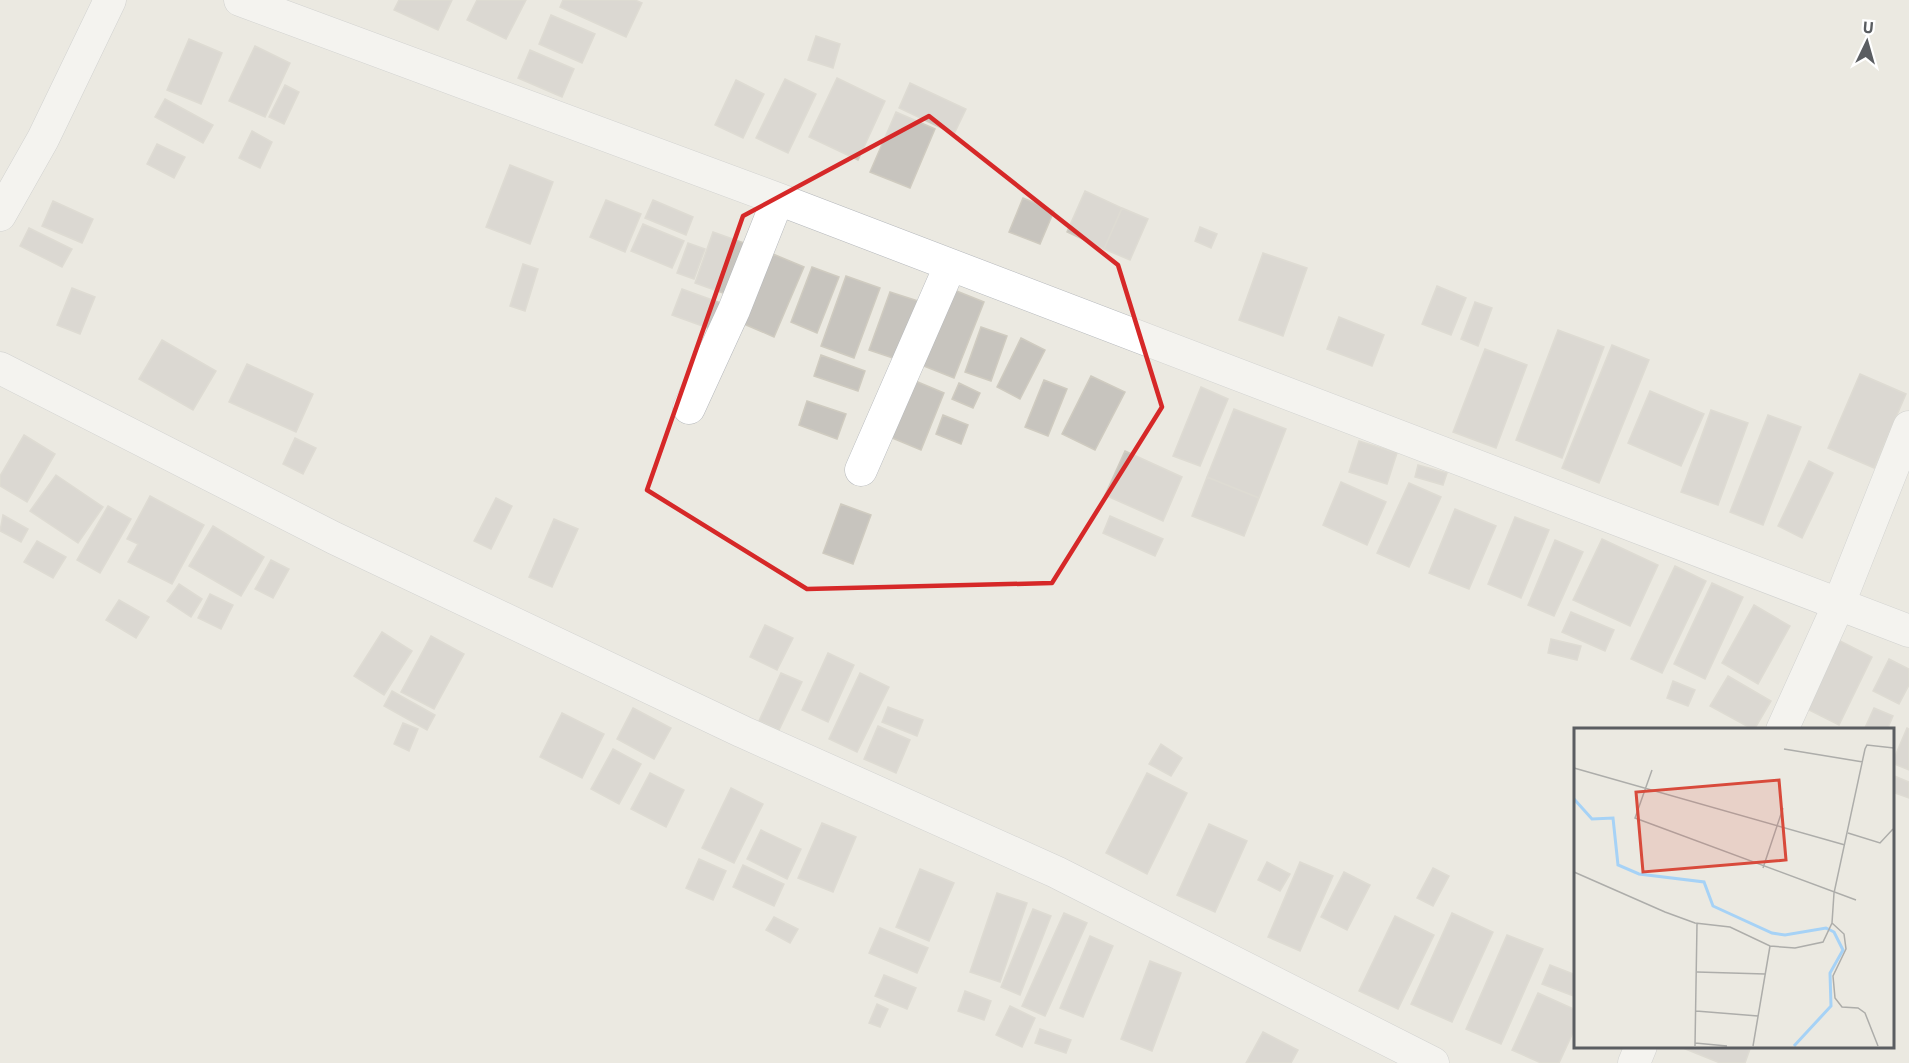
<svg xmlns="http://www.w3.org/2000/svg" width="1909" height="1063" font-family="'IBM Plex Sans',sans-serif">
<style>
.building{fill:#c7c4be;stroke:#cfcbc0;stroke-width:1.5}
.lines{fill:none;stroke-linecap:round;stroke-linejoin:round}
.minor-casing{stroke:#b4b7bb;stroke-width:33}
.minor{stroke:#fff;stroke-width:32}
.marked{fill:none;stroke:#d62828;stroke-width:4.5;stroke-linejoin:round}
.inset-river{fill:none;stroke:#a6d2f6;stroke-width:3}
.inset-road{fill:none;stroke:#adadaa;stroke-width:1.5}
.view{fill:#d84a3b;fill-opacity:0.15;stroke:#d84a3b;stroke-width:3}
.inset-edge{fill:none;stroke:#5a5d61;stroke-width:3}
</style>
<rect width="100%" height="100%" fill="#ebe9e1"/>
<path class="building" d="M399 0H452L438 30 394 10Z
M477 0H526L506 39 467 20Z
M563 0H635L642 3 626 37 560 7Z
M551 15 595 34 582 63 539 44Z
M816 36 840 44 833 68 808 60Z
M189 39 222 53 201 104 167 90Z
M255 46 290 63 265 117 229 101Z
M530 50 574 69 562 97 518 78Z
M837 78 885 101 858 160 809 137Z
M785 79 816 94 788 153 756 138Z
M736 80 764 94 743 138 715 125Z
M910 83 966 109 954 134 899 108Z
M285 85 299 92 284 124 269 117Z
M165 99 213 125 203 143 155 117Z
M896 112 935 129 910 188 870 172Z
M252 131 272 142 260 168 239 158Z
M157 144 185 157 174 178 147 164Z
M510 165 553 182 530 244 486 227Z
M1085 191 1122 208 1104 249 1067 232Z
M1023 198 1054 211 1040 244 1009 232Z
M606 200 641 214 625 252 590 237Z
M653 200 693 217 686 235 645 218Z
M53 201 93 219 82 243 42 226Z
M1122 208 1148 219 1130 260 1104 249Z
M643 224 684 241 672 268 631 251Z
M1200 227 1217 234 1211 248 1195 241Z
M29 228 72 249 62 267 20 246Z
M713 232 744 243 726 294 695 283Z
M688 243 705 249 694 279 677 273Z
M1263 253 1307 268 1283 336 1239 320Z
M773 254 804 267 774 337 744 324Z
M523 264 538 269 525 311 510 306Z
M812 267 839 277 817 333 791 322Z
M846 276 880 288 854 358 821 346Z
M1437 286 1466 298 1451 335 1422 324Z
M72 288 95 297 80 334 57 325Z
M949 288 984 302 954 378 919 364Z
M682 289 729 306 719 332 672 315Z
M890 292 918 301 896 359 869 350Z
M1475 302 1492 308 1478 346 1461 339Z
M1339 317 1384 335 1372 366 1327 349Z
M981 327 1007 336 991 381 965 372Z
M1558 330 1604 347 1562 458 1516 440Z
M1021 338 1045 350 1020 399 997 387Z
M162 340 216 371 193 410 139 379Z
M1612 345 1649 360 1599 483 1562 468Z
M1485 349 1527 365 1496 448 1453 432Z
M821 355 865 371 858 391 814 376Z
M247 364 313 394 296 432 229 402Z
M1860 374 1906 394 1874 468 1828 448Z
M1091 376 1125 392 1095 450 1062 434Z
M913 380 944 393 921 450 890 437Z
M1044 380 1067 389 1048 436 1025 427Z
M959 383 980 393 973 408 952 399Z
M1201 387 1228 399 1200 466 1173 456Z
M1650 391 1704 414 1681 466 1628 443Z
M807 401 846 414 837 439 799 425Z
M1234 409 1286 429 1259 498 1207 477Z
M1711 410 1748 423 1718 505 1681 492Z
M943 415 968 425 961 444 936 434Z
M1768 415 1801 427 1763 525 1730 512Z
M24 435 55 454 27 502 0 486V476Z
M295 438 316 448 303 474 283 464Z
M1359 441 1397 453 1387 484 1349 472Z
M1125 451 1182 477 1163 521 1105 495Z
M1809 461 1833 473 1802 538 1778 526Z
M1418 465 1447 473 1443 485 1415 477Z
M56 475 103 507 78 543 30 511Z
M1207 477 1259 498 1244 536 1192 516Z
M1341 482 1386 502 1367 545 1323 525Z
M1409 483 1441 497 1409 567 1377 553Z
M150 496 204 525 172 584 128 562 138 544 127 539Z
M496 498 512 506 491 549 474 541Z
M841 504 871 515 853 564 823 553Z
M108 506 131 519 100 573 77 560Z
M1455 509 1496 526 1469 589 1429 573Z
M3 515 28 529 21 542 0 531Z
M1110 516 1163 539 1155 556 1103 533Z
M1515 517 1549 530 1521 598 1488 584Z
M554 519 578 529 552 587 529 577Z
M213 526 264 557 241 596 189 566Z
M1602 539 1658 565 1630 626 1573 600Z
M1555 540 1583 552 1554 616 1528 605Z
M37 541 66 557 53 578 24 562Z
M271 560 289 569 273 598 255 589Z
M1675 566 1706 581 1662 673 1631 659Z
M1712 583 1743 597 1705 679 1674 664Z
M179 584 202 599 191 617 167 601Z
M210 594 233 605 221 629 198 618Z
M119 600 149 617 136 638 106 620Z
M1754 605 1790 626 1758 684 1722 663Z
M1571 612 1614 630 1605 651 1562 632Z
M765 625 793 638 777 670 750 657Z
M382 632 412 651 384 695 354 676Z
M431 636 464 654 434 709 401 692Z
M1551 639 1581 646 1577 660 1548 653Z
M1838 640 1872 657 1839 725 1805 708Z
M828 653 854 665 828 722 802 710Z
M1889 659 1909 669V685L1899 704 1873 691Z
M781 673 802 682 779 730 759 721Z
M860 673 889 687 857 752 829 739Z
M1728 676 1771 701 1754 730 1710 706Z
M1673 681 1695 690 1688 706 1667 698Z
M392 691 435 715 427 730 384 706Z
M888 707 923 720 917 736 882 722Z
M633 708 671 728 654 759 617 739Z
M1874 708 1893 716 1887 730H1864Z
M562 713 604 734 582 778 540 757Z
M403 723 418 729 409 751 394 744Z
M878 726 910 740 896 773 864 759Z
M1907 728 1909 729V770L1892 763Z
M1161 744 1182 758 1171 776 1149 764Z
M613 749 641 764 619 804 591 789Z
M650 773 684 790 666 827 631 809Z
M1147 773 1187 793 1147 874 1106 853Z
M1892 775 1909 782V798L1892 792Z
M731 788 763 804 734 863 702 848Z
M822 823 856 837 833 892 798 878Z
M1209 824 1247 841 1215 912 1177 895Z
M761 830 801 849 787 879 747 859Z
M699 859 726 871 713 900 686 888Z
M1267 862 1290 874 1280 891 1258 880Z
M1300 862 1333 876 1300 951 1268 937Z
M743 865 784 884 774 906 733 887Z
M1433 868 1449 876 1433 906 1417 898Z
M920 869 954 883 929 941 896 927Z
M1344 872 1370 885 1347 930 1321 917Z
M997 893 1027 903 1000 982 970 972Z
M1033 909 1051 916 1020 995 1001 987Z
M1064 913 1087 923 1045 1016 1022 1006Z
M1452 913 1493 932 1452 1022 1411 1004Z
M1395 916 1434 935 1398 1009 1359 991Z
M774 917 798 929 790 943 766 930Z
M880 928 928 948 917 973 869 953Z
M1507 935 1543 949 1501 1044 1466 1029Z
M1090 936 1113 946 1083 1017 1060 1008Z
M1150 961 1181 973 1152 1051 1121 1039Z
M1550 965 1576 975V997L1542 984Z
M884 975 916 988 907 1009 875 996Z
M965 991 991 1001 984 1020 958 1011Z
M1538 993 1576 1010V1026L1559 1063H1541L1512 1050Z
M877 1004 888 1009 880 1027 869 1023Z
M1010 1006 1035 1018 1022 1047 996 1035Z
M1040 1029 1071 1040 1066 1053 1035 1043Z
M1263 1032 1298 1050 1291 1063H1246Z
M1678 1046H1743L1750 1049 1745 1063H1720Z"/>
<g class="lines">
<defs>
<path id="minor" d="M240 0 778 199 1909 631
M0 215 43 139 110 0
M0 368 334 538 743 732 1056 872 1433 1063
M689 408 734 310 778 199
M861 470 950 266
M1782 730 1838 606 1909 427
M1634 1063 1641 1046"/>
</defs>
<use href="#minor" class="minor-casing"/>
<use href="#minor" class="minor"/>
</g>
<path d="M0 0H1909V1063H0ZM929 116 1118 265 1162 407 1052 583 807 589 647 490 743 216Z" fill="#ebe9e1" fill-opacity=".55" fill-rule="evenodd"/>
<path class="marked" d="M929 116 1118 265 1162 407 1052 583 807 589 647 490 743 216Z"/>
<g transform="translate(1574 728)">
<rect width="320" height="320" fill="#ebe9e1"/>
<path class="inset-river" d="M0 71 18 91 39 90 44 137 65 146 130 154 139 178 198 205 211 207 252 200 260 204 269 222 256 245 257 278 220 318"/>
<path class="inset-road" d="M210 21 289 34M0 40 271 117M78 42 61 90 282 172M274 105 306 115 319 101M189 140 209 80M0 144 91 184 121 195 156 199 196 218 221 220 249 214 258 195 260 165 291 21 293 17 320 20M258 195 270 206 272 221 259 248 261 270 268 279 284 280 291 285 304 318M123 244 191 246M122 283 184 288M121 315 153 318M121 318 123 196M179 318 196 218"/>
<path class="view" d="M205 52 212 132 69 144 62 64Z"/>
<rect width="320" height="320" class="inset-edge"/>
</g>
<g transform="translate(1867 42) rotate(5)" stroke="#ffffff" stroke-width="4.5" paint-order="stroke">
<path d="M0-4.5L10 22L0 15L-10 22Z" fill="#5a5d61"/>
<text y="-9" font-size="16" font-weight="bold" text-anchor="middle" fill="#5a5d61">U</text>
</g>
</svg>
